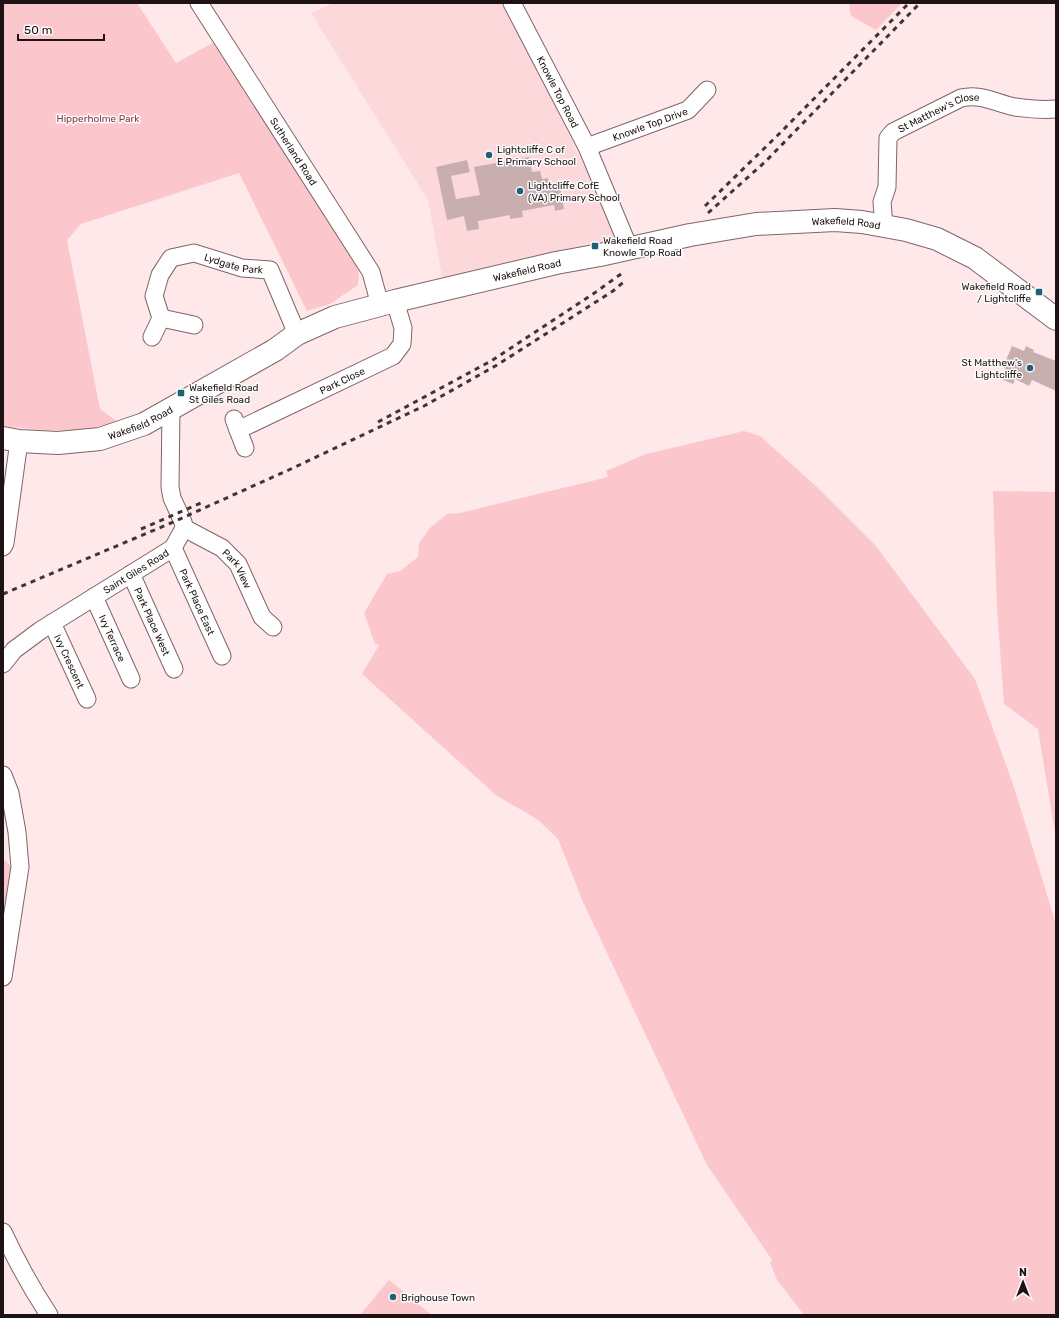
<svg xmlns="http://www.w3.org/2000/svg" width="1059" height="1318" font-family="Rubik,sans-serif">
<style>
.built{fill:#fdd8db}
.green{fill:#fcc7cc}
.building{fill:#c9aeb0}
.lines{fill:none;stroke-linecap:round;stroke-linejoin:round}
.minor-casing{stroke:#7e6568;stroke-width:19}
.major-casing{stroke:#7e6568;stroke-width:24}
.minor{stroke:#fff;stroke-width:17}
.major{stroke:#fff;stroke-width:22}
.rail{stroke:#403435;stroke-width:3;stroke-dasharray:5 5;stroke-linecap:butt}
.poi-dot{fill:#1e6074;stroke:#fcfcfc;stroke-width:1.5}
.labels{text-anchor:middle;stroke-width:3;stroke-linejoin:round;paint-order:stroke}
.street-label{font-size:10px;fill:#1d1314;stroke:#fcfcfc}
.park-label{font-size:10px;fill:#883946;stroke:#fcfcfc}
.poi-label{font-size:10px;fill:#1d1314;stroke:#fcfcfc;text-anchor:start}
</style>
<rect width="100%" height="100%" fill="#ffe8ea"/>
<path class="built" d="M334 3H501L557 110 616 232 613 244 443 282 428 200 311 13Z"/>
<path class="green" d="M3 3H137L176 63 216 41 359 268 358 285 330 304 307 311 239 173 81 224 67 240 100 409 118 422 84 430H43L3 426Z
M849 3H902L876 30 851 16Z
M744 431 760 436 817 487 876 546 975 679 1014 787 1056 924V1315H804L777 1280 770 1262 772 1260 707 1165 583 902 558 839 537 819 497 796 362 674 379 645 375 644 364 613 387 574 400 571 418 557 419 543 430 528 447 514 460 513 608 477 606 471 646 454Z
M993 491 1056 492 1055 833 1038 729 1004 704 997 609Z
M3 861H6L15 871 3 938Z
M389 1280 432 1315H360Z"/>
<path class="building" d="M529 157 532 172 540 171 542 179 548 178 549 184 559 182 564 209 555 211 554 205 522 211 523 217 510 219V215L478 221 479 229 467 231 464 216 447 220 436 167 467 160 470 172 451 176 456 199 480 195 474 167Z
M1012 346 1024 351 1026 346 1034 350 1033 352 1056 361V391L1032 380 1029 386 1015 379 1013 384 1001 379 1006 369 1003 367Z"/>
<g class="lines">
<defs>
<g id="minor">
<path id="s1" d="M199 3 371 272 380 305"/>
<path id="s2" d="M512 3 587 147 629 248"/>
<path id="s3" d="M587 147 688 110 707 90"/>
<path id="s4" d="M884 226 882 202 887 187 888 138 893 132 961 98C981 93 995 103 1015 107 1029 109 1043 110 1056 109"/>
<path d="M161 318 194 325"/>
<path id="s5" d="M152 337 161 318 154 296 160 275 171 258 194 253 242 268 270 270 297 334"/>
<path id="s6" d="M234 419 238 430 393 356 402 344 403 328 395 301"/>
<path d="M238 430 245 448"/>
<path id="s7" d="M184 528 222 548 238 564 262 617 273 627"/>
<path d="M3 547 5 543 19 441"/>
<path id="s8" d="M173 548 222 656"/>
<path id="s9" d="M131 574 174 669"/>
<path id="s10" d="M94 597 131 679"/>
<path id="s11" d="M52 623 87 699"/>
<path id="s12" d="M3 664 14 650 41 630 173 548 184 528 183 522 172 498 170 487 171 410"/>
<path d="M3 775 10 793 17 832 20 867 3 977"/>
<path d="M3 1232C16 1260 32 1289 49 1315"/>
</g>
<g id="major">
<path id="s13" d="M3 438 19 441 58 443 100 439 144 424 275 350 297 334 335 317 395 301 556 263 600 255 690 235 756 224 835 220 862 222 906 230 937 239 975 258 1056 319"/>
</g>
</defs>
<use href="#minor" class="minor-casing"/>
<use href="#major" class="major-casing"/>
<use href="#minor" class="minor"/>
<use href="#major" class="major"/>
<path class="rail" d="M705 206 778 135 909 3
M708 213 765 162 920 3
M378 422 491 361 593 294 621 274
M141 529 203 502
M3 594 171 523 293 468 424 406 497 365 613 291 626 280"/>
</g>
<g class="poi-dot">
<circle cx="489" cy="155" r="4"/>
<circle cx="520" cy="191" r="4"/>
<rect x="591" y="242" width="8" height="8" rx="2"/>
<rect x="1035" y="288" width="8" height="8" rx="2"/>
<circle cx="1030" cy="368" r="4"/>
<rect x="177" y="389" width="8" height="8" rx="2"/>
<circle cx="393" cy="1297" r="4"/>
</g>
<g class="labels">
<g class="street-label">
<text dy="4" stroke="none"><textPath href="#s2" startOffset="100">Knowle Top Road</textPath></text>
<text dy="4" stroke="none"><textPath href="#s4" startOffset="147">St Matthew's Close</textPath></text>
<text dy="4" stroke="none"><textPath href="#s3" startOffset="67">Knowle Top Drive</textPath></text>
<text dy="4" stroke="none"><textPath href="#s1" startOffset="176">Sutherland Road</textPath></text>
<text dy="4" stroke="none"><textPath href="#s13" startOffset="885">Wakefield Road</textPath></text>
<text dy="4" stroke="none"><textPath href="#s5" startOffset="151">Lydgate Park</textPath></text>
<text dy="4" stroke="none"><textPath href="#s13" startOffset="561">Wakefield Road</textPath></text>
<text dy="4" stroke="none"><textPath href="#s6" startOffset="127">Park Close</textPath></text>
<text dy="4" stroke="none"><textPath href="#s13" startOffset="141">Wakefield Road</textPath></text>
<text dy="4" stroke="none"><textPath href="#s7" startOffset="69">Park View</textPath></text>
<text dy="4" stroke="none"><textPath href="#s12" startOffset="163">Saint Giles Road</textPath></text>
<text dy="4" stroke="none"><textPath href="#s8" startOffset="59">Park Place East</textPath></text>
<text dy="4" stroke="none"><textPath href="#s9" startOffset="52">Park Place West</textPath></text>
<text dy="4" stroke="none"><textPath href="#s10" startOffset="45">Ivy Terrace</textPath></text>
<text dy="4" stroke="none"><textPath href="#s11" startOffset="42">Ivy Crescent</textPath></text>
</g>
<g class="park-label">
<text x="98" y="122">Hipperholme Park</text>
</g>
<g class="poi-label">
<text x="497" y="153">Lightcliffe C of<tspan x="497" dy="12">E Primary School</tspan></text>
<text x="528" y="189">Lightcliffe CofE<tspan x="528" dy="12">(VA) Primary School</tspan></text>
<text x="603" y="244">Wakefield Road<tspan x="603" dy="12">Knowle Top Road</tspan></text>
<text x="1031" y="290" text-anchor="end">Wakefield Road<tspan x="1031" dy="12">/ Lightcliffe</tspan></text>
<text x="1022" y="366" text-anchor="end">St Matthew's<tspan x="1022" dy="12">Lightcliffe</tspan></text>
<text x="189" y="391">Wakefield Road<tspan x="189" dy="12">St Giles Road</tspan></text>
<text x="401" y="1301">Brighouse Town</text>
</g>
</g>
<rect width="1059" height="1318" fill="none" stroke="#1d1314" stroke-width="8"/>
<g transform="translate(1023 1282)" stroke="#fcfcfc" stroke-width="3" paint-order="stroke">
<path d="M0-3L7 15L0 10L-7 15Z" fill="#1d1314"/>
<text y="-6" font-size="11" font-weight="bold" text-anchor="middle" fill="#1d1314">N</text>
</g>
<path d="M18 34v6h86v-6" fill="none" stroke="#1d1314" stroke-width="2"/>
<text x="24" y="34" font-size="12" fill="#1d1314" stroke="#fcfcfc" stroke-width="3" paint-order="stroke">50 m</text>
</svg>
